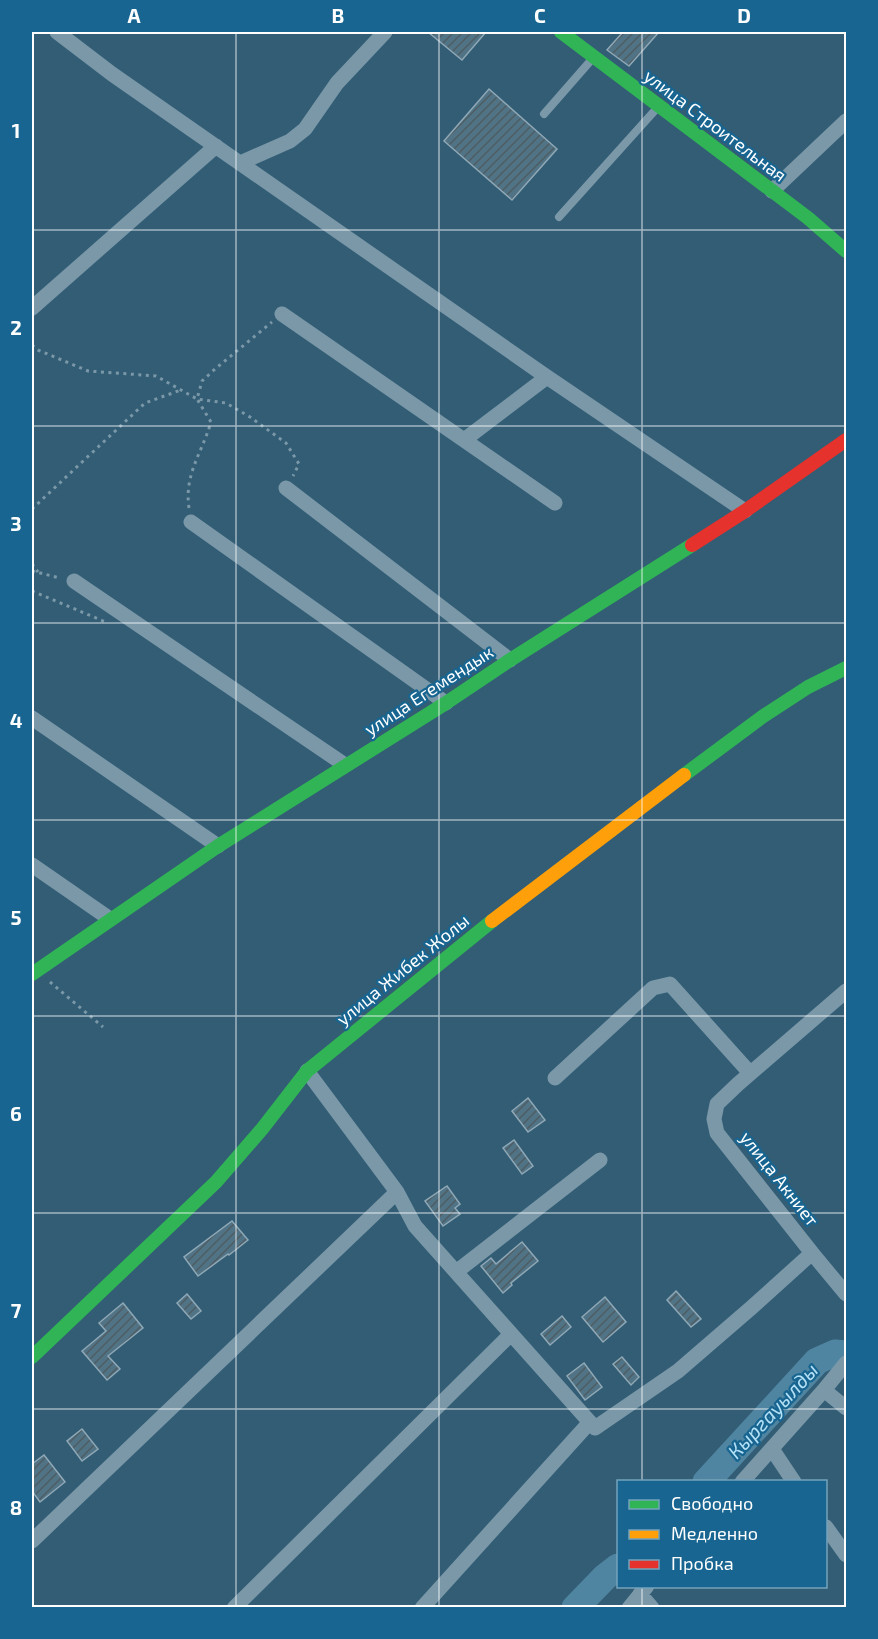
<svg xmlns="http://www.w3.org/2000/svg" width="878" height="1639" font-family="'Exo 2',sans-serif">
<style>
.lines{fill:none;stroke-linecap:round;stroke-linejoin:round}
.river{stroke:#5085a2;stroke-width:27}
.building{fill:url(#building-hatch);stroke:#8fa8b6;stroke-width:1.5}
.path{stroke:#7a98a8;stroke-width:3;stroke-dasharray:3 4.5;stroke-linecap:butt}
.lane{stroke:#7a98a8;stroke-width:8}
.street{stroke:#7a98a8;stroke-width:15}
.fast{stroke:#30b455;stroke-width:14}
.slow{stroke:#ff9f0a;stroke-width:14}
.jam{stroke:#e5322d;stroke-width:14}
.grid{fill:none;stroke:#fff;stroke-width:1.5;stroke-opacity:0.55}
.labels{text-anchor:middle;stroke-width:4.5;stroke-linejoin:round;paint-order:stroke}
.street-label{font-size:18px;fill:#fff;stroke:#176590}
.water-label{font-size:20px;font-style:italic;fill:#b5e1f7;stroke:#176590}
.neatline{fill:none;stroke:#fff;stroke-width:2}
.grid-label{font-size:20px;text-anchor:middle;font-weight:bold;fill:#fff}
</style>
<defs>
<pattern id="building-hatch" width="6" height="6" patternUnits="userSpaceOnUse" patternTransform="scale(1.5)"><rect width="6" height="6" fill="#517386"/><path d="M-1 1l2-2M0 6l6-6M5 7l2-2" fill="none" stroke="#4e5c63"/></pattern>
</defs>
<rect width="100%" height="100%" fill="#325d75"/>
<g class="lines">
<path class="river" d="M706 1482 817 1361 835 1353 846 1354
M575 1608 605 1577 618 1567"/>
</g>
<path class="building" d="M428 32H486L462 60Z
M623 32H659L629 66 607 50Z
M489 89 557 149 512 200 444 141Z
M528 1098 545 1120 528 1132 512 1111Z
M514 1140 533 1166 522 1174 503 1148Z
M447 1186 460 1204 455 1208 460 1214 443 1226 425 1201Z
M232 1221 248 1240 229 1255 228 1254 198 1276 184 1257Z
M522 1242 538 1261 511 1283 512 1285 503 1293 481 1266 491 1258 496 1264Z
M676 1291 701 1319 691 1327 667 1300Z
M187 1294 201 1311 191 1319 177 1303Z
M605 1297 626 1322 603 1342 582 1317Z
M123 1303 143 1328 108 1356 120 1369 107 1380 82 1351 106 1331 99 1323Z
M562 1316 571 1327 550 1345 541 1334Z
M622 1357 639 1377 631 1385 613 1364Z
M584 1363 602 1387 585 1400 567 1376Z
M82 1429 98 1449 82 1461 67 1441Z
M44 1455 65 1482 40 1502 32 1491V1464Z"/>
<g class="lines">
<path class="path" d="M32 345 38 350 88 371 156 376 197 399 226 403 250 417 286 443 299 464 293 476
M189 508C184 474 202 453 211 422L197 399 202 381 215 369 272 322
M32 509 145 403 181 390
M32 564 38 572
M32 571 60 578
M32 591 108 623
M50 982 103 1027"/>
<path class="lane" d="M544 114 593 58
M559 217 658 107"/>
<path class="street" d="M57 32 112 74 547 377 745 511
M240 163 290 141 305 129 337 83 385 32
M772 191 846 121
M32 308 216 146
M282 314 555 503
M464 440 547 377
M286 488 510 660
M191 522 446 703
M74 581 345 765
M32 718 218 846
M32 865 110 919
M846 991 738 1084 717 1104 714 1119 717 1133 812 1253 846 1294
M307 1071 397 1192 415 1226 595 1428 678 1371 751 1308 812 1253
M555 1078 653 988 670 984 750 1073
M456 1272 600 1160
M824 1390 846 1408
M772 1449 794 1482
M742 1482 824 1390 846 1363
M826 1527 846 1555
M32 1541 397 1192
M640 1594 652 1608
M234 1608 511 1334
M422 1608 590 1422
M629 1608 647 1586"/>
<path class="fast" d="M561 32 808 218 846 251
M684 775 762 717 808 687 846 668
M32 974 218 846 446 703 510 660 692 545
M32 1357 216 1182 262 1129 307 1071 492 921"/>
<path class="slow" d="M492 921 684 775"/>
<path class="jam" d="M692 545 745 511 846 440"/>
</g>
<path class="grid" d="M236 32V1608M439 32V1608M642 32V1482M32 230H846M32 426H846M32 623H846M32 820H846M32 1016H846M32 1213H846M32 1409H846M642 1586V1608"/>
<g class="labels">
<g class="street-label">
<text transform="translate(715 126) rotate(37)" y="6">улица Строительная</text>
<text transform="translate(429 691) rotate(-33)" y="6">улица Егемендык</text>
<text transform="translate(403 970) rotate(-39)" y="6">улица Жибек Жолы</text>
<text transform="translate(779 1179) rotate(52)" y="6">улица Акниет</text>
</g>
<g class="water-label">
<text transform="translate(773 1411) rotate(-47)" y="7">Кыргауылды</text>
</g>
</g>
<rect width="878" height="1639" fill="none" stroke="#176590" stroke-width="66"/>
<rect x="617" y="1480" width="210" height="108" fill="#176590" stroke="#74a3bc" stroke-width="1.5"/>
<rect x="629" y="1500" width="30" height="9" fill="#30b455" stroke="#74a3bc" stroke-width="1.5"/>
<text x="671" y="1510" font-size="18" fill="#ffffff">Свободно</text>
<rect x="629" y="1530" width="30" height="9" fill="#ff9f0a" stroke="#74a3bc" stroke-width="1.5"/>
<text x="671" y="1540" font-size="18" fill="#ffffff">Медленно</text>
<rect x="629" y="1560" width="30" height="9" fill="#e5322d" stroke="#74a3bc" stroke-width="1.5"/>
<text x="671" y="1570" font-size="18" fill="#ffffff">Пробка</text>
<rect x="33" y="33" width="812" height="1573" class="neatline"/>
<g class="grid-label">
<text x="134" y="23">A</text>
<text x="338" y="23">B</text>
<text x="540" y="23">C</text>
<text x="744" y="23">D</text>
<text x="16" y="138">1</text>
<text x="16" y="335">2</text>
<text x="16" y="531">3</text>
<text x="16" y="728">4</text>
<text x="16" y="925">5</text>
<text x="16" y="1121">6</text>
<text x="16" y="1318">7</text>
<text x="16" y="1515">8</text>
</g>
</svg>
